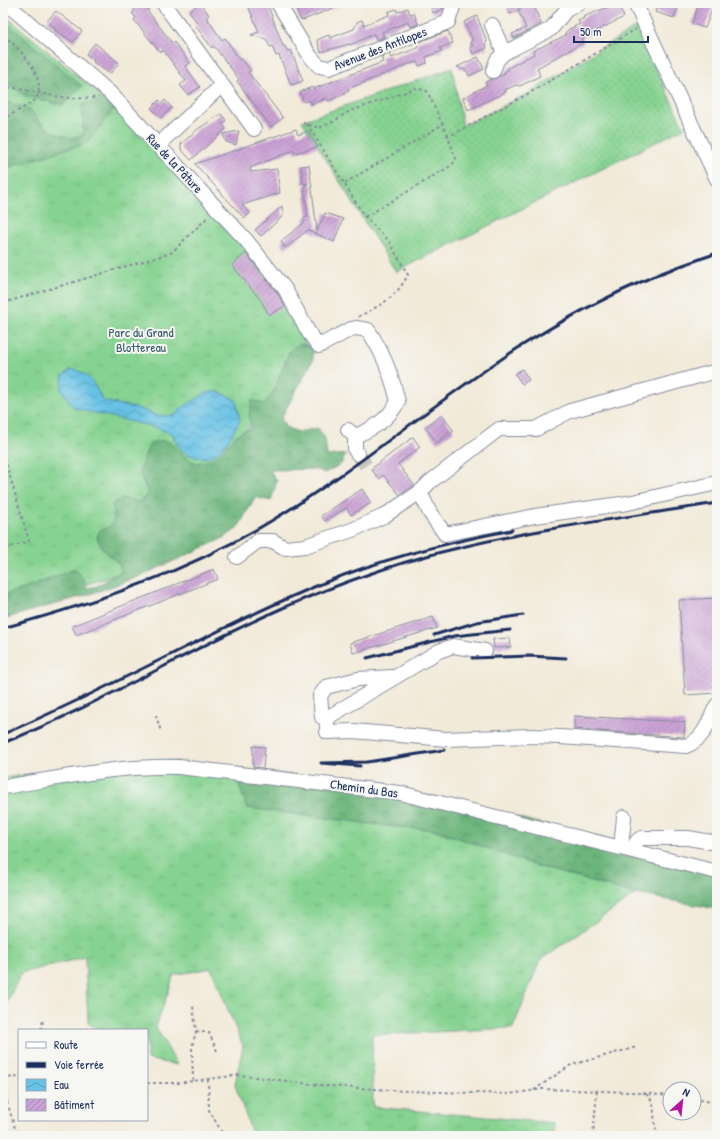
<svg xmlns="http://www.w3.org/2000/svg" width="720" height="1139" font-family="'Patrick Hand',sans-serif">
<style>
.grass{fill:url(#grass-tufts);stroke:#508178}
.forest{fill:url(#forest-crowns);stroke:#44726c}
.garden{fill:url(#garden-dots);stroke:#508178}
.water{fill:url(#water-waves);stroke:#4178a2}
.building{fill:url(#building-hatch)}
.lines{fill:none;stroke-linecap:round;stroke-linejoin:round}
.minor-tunnel{stroke:#c7c5c0;stroke-width:14;stroke-dasharray:14 7;stroke-linecap:butt}
.minor-casing{stroke:#868c9c;stroke-width:16}
.path{stroke:#868c9c;stroke-width:2;stroke-dasharray:3 3;stroke-linecap:butt}
.minor{stroke:#fff;stroke-width:14}
.rail{stroke:#1b2f5e;stroke-width:3}
.labels{text-anchor:middle;stroke-width:4;stroke-linejoin:round;paint-order:stroke}
.street-label{font-size:13px;fill:#1b2f5e;stroke:#f6f6f2}
.park-label{font-size:13px;fill:#36586b;stroke:#f6f6f2}
</style>
<defs>
<pattern id="grass-tufts" width="24" height="20" patternUnits="userSpaceOnUse"><rect width="24" height="20" fill="#86d391"/><path d="M3 7l-1-3M5 7V3M7 7l1-3M15 17l-1-3M17 17v-4M19 17l1-3" fill="none" stroke="#73b57f"/></pattern>
<pattern id="forest-crowns" width="20" height="18" patternUnits="userSpaceOnUse"><rect width="20" height="18" fill="#6cb57b"/><path d="M2 6a3 3 0 1 1 6 0M12 15a3 3 0 1 1 6 0" fill="none" stroke="#589468"/></pattern>
<pattern id="garden-dots" width="8" height="8" patternUnits="userSpaceOnUse"><rect width="8" height="8" fill="#86d391"/><path d="M2 2h.1M6 6h.1" fill="none" stroke="#73b57f" stroke-width="1.8" stroke-linecap="round"/></pattern>
<pattern id="water-waves" width="16" height="10" patternUnits="userSpaceOnUse"><rect width="16" height="10" fill="#67c2e5"/><path d="M0 5q4-4 8 0t8 0" fill="none" stroke="#549ebd"/></pattern>
<pattern id="building-hatch" width="6" height="6" patternUnits="userSpaceOnUse"><rect width="6" height="6" fill="#cba2d5"/><path d="M-1 1l2-2M0 6l6-6M5 7l2-2" fill="none" stroke="#a484b0"/></pattern>
</defs>
<rect width="100%" height="100%" fill="#f6f6f2"/>
<filter id="ink" filterUnits="userSpaceOnUse"><feTurbulence type="fractalNoise" baseFrequency=".025" numOctaves="2"/><feDisplacementMap in="SourceGraphic" scale="8" xChannelSelector="R" yChannelSelector="G"/><feConvolveMatrix kernelMatrix="1 2 1 2 8 2 1 2 1" color-interpolation-filters="sRGB"/></filter>
<filter id="wash" filterUnits="userSpaceOnUse"><feTurbulence type="fractalNoise" baseFrequency=".012" numOctaves="4" result="noise"/><feDisplacementMap in="SourceGraphic" scale="16" xChannelSelector="R" yChannelSelector="G"/><feGaussianBlur stdDeviation="0.9" result="paint"/><feColorMatrix in="noise" values="0 0 0 0 0 0 0 0 0 0 0 0 0 0 0 0 0 1.4 0 .05"/><feComposite in="paint" operator="in"/></filter>
<g filter="url(#wash)">
<rect width="100%" height="100%" fill="#f2ead9"/>
<path class="grass" d="M3 14 115 107 234 236 277 291 305 342V348L150 565 3 609Z
M143 760 187 762 388 826 437 830 537 866 636 894 540 960 513 1028 372 1035 373 1107 554 1123 556 1136H253L235 1085 243 1046 211 968 174 975 156 1027 177 1065 147 1059V1030H99L88 1023 85 957 21 973 3 1010V778L116 762Z"/>
<path class="forest" d="M3 20 82 86 63 105 25 96 3 79Z
M105 98 115 107 87 143 3 169V107L7 102 30 109 38 120 51 131 69 138 83 135 82 105Z
M299 344 312 346 313 360 281 418 285 427 298 432 318 428 325 438 327 456 346 454 341 464 325 473 314 469 270 470 277 481 271 501 255 497 238 528 224 538 136 578 87 595 3 619V595L24 589 75 569 83 578 87 588 97 586 122 571 119 564 102 548 97 537 100 530C115 527 116 517 112 504L123 498 138 502 146 498 147 491 139 472 146 452 152 442C156 442 161 440 165 441 183 443 183 471 210 460 223 454 228 441 240 433 243 431 248 430 251 428L249 415 252 400 264 404 272 395 289 352Z
M233 769 375 783 717 866V909L636 894 537 866 436 830 388 826 247 808Z"/>
<path class="garden" d="M636 27 684 128 396 272 302 121 452 68 463 126 529 93Z"/>
<path class="water" d="M71 369C90 372 95 386 103 401L140 409 158 416 175 415 182 408 206 393 217 391 236 400 240 421C228 440 217 467 190 455 180 450 176 444 173 434L154 427 74 408 61 389 63 376Z"/>
<g id="blocks">
<path class="building" d="M129 3H146L150 8 147 10 156 22 172 43 174 42 190 63 185 66 200 87 188 95 180 85 186 81 163 50 160 52 134 20 136 18 132 13 135 11Z
M200 3 209 15 206 17 222 40 225 38 240 60 242 59 251 71 248 72 283 118 271 127 237 81 239 79 223 58 214 46 212 48 195 25 197 23 189 11Z
M247 3H267L283 46H285L287 51 291 50 303 81 291 85 279 55 276 56 272 46 270 47 266 39 251 35 259 32Z
M300 3H344V4L303 20 300 19 294 5Z
M429 3H442L443 9 433 13Z
M508 3H519L518 11 510 14 507 7Z
M533 3 541 24 514 38 512 34 526 28 518 10Z
M658 3H668L678 7 674 18 655 12Z
M699 3H714L705 28 692 24Z
M613 5 614 7 618 5 624 17 582 38 584 42 537 68 540 76 520 86 516 85 505 90 506 92 468 110 463 98 487 85 485 82 505 74 504 72 508 70V68L534 54 533 51 566 35 565 33 569 29 580 24 578 21 584 18 583 17Z
M408 8 410 14 414 13 418 24 410 27 408 22 382 32 384 37 376 40 374 34 350 45 349 44 321 52 317 40 329 35 330 38 354 29 357 22 362 20 364 25 389 15 388 12 396 9 397 12Z
M56 11 82 31 73 42 54 29 55 28 47 21Z
M477 16 487 42 485 44 487 48 473 54 470 47 473 46 470 42 473 40 464 22Z
M448 31 453 43 440 48 442 51 426 57 427 63 419 66 417 62 409 64 348 89 349 91 345 92V94L328 101 327 98 311 104 310 100 304 102 300 92 312 87 313 89 383 62 381 57 389 54 391 58 418 48 416 43Z
M95 43 119 63 110 74 93 62 94 60 86 54Z
M478 57 484 69 469 76 467 71 457 67Z
M159 100 162 103 165 100 172 108 161 118 151 108Z
M221 114 226 120 223 124 226 129 191 160 181 149V144L198 129Z
M296 129 298 135 308 131 318 147 295 153 294 150 250 168 251 172 277 169 280 193 242 205 250 213 244 218 195 164Z
M239 131 236 145 226 142 223 134Z
M309 165 317 231 325 213 343 219 334 242 308 230 285 248 281 241 305 222 303 218 308 217 304 187 308 183 303 184 301 166Z
M282 206 283 216 261 236 255 230Z
M246 253 278 294 285 306 269 315 262 302 232 265Z
M522 369 529 380 522 384 515 374Z
M442 415 454 431 437 443 425 427Z
M413 437 420 447 398 464 414 485 400 495 383 475 379 479 371 469Z
M362 489 371 503 351 515 346 508 325 521 321 516Z
M214 569 218 579 76 635 72 626Z
M717 598V693L685 695 679 600Z
M433 617 437 628 353 653 350 643Z
M510 638 511 647 494 648 493 639Z
M574 716 685 722 684 737 574 729Z
M253 746 265 747 263 768 253 767Z"/>
</g>
</g>
<g filter="url(#ink)">
<use href="#blocks" fill-opacity="0" stroke="#868c9c" stroke-width="1"/>
<g class="lines">
<path class="minor-tunnel" d="M358 454 369 470"/>
<defs>
<path id="minor" d="M6 3 110 93 246 240 285 289 309 333 319 346 351 329 356 328 368 330C383 352 392 376 398 402 387 420 375 428 355 436L348 430
M163 3 254 129
M278 3 310 56 319 66 329 68 448 22 454 3
M635 3 717 179
M492 25 504 53 497 60 493 71
M504 53 551 29 566 10 579 3
M158 145 222 85
M717 371 570 411 536 429H499L430 482 420 492 430 513 445 534 535 516 628 503 717 483
M355 436V450L358 454
M237 557 258 541H273L285 548 305 546 352 530 384 516 420 492
M485 651 453 646 439 651 330 716 327 721V732L353 731 446 739 532 736 560 737 686 746C706 738 708 721 717 705
M328 719 322 717 320 696 326 687 358 679 392 677
M3 787C62 778 119 765 179 767L400 793 717 872
M621 848 624 817
M633 851C635 844 636 840 642 838H688L717 843"/>
</defs>
<use href="#minor" class="minor-casing"/>
<path class="path" d="M3 36C19 46 50 80 35 100 33 103 8 116 3 119
M3 84 9 87C38 92 68 102 98 97
M3 90 9 87
M303 123 319 128 333 122 348 112 417 88 427 91 447 134H453L535 90 636 29
M307 124 365 217 389 241 408 275C394 300 382 304 358 317
M345 183 442 125
M365 217 452 165 456 159 447 134
M3 303 171 253 209 216
M3 453 29 541 3 549
M156 715 161 732
M41 1030 43 1020
M196 1031 209 1033 217 1051
M3 1078 19 1077
M208 1079 209 1110 224 1136
M193 1081 192 1048 196 1031 193 1006
M147 1083H178L239 1075 327 1086 406 1091 510 1094 543 1089 631 1092 670 1096
M534 1090 571 1065 637 1047
M646 1094C660 1105 649 1123 660 1136
M694 1099 717 1103
M7 1102 15 1128 21 1136
M3 1106 7 1102 6 1078
M593 1136 597 1091"/>
<use href="#minor" class="minor"/>
<path class="rail" d="M3 628C97 602 187 572 271 521 361 467 440 397 529 341 568 317 610 295 652 277 673 268 695 261 717 253
M434 635 477 622 523 615
M367 658 454 636 510 630
M472 658 529 656 566 658
M3 734C113 688 216 627 326 582 385 558 449 542 512 530
M3 743C107 702 202 641 306 598 355 578 406 560 458 548 543 527 631 517 717 503
M360 766 321 763 367 762 444 750"/>
</g>
</g>
<g class="labels">
<g class="street-label">
<text transform="translate(380 48) rotate(-21)" y="5">Avenue des Antilopes</text>
<text transform="translate(175 163) rotate(47)" y="5">Rue de la Pâture</text>
<text transform="translate(364 788) rotate(8)" y="5">Chemin du Bas</text>
</g>
<g class="park-label">
<text x="141" y="337">Parc du Grand<tspan x="141" dy="15">Blottereau</tspan></text>
</g>
</g>
<rect width="720" height="1139" fill="none" stroke="#f6f6f2" stroke-width="16"/>
<rect x="18" y="1029" width="130" height="92" fill="#f6f6f2" stroke="#9ea6b7"/>
<rect x="26" y="1042" width="20" height="6" fill="#ffffff" stroke="#9ea6b7"/>
<text x="54" y="1049" font-size="12" fill="#1b2f5e">Route</text>
<rect x="26" y="1062" width="20" height="6" fill="#1b2f5e" stroke="#9ea6b7"/>
<text x="54" y="1069" font-size="12" fill="#1b2f5e">Voie ferrée</text>
<rect x="26" y="1079" width="20" height="12" fill="url(#water-waves)" stroke="#9ea6b7"/>
<text x="54" y="1089" font-size="12" fill="#1b2f5e">Eau</text>
<rect x="26" y="1099" width="20" height="12" fill="url(#building-hatch)" stroke="#9ea6b7"/>
<text x="54" y="1109" font-size="12" fill="#1b2f5e">Bâtiment</text>
<g transform="translate(682 1101) rotate(27)"><circle r="19" fill="#f6f6f2" stroke="#9ea6b7"/>
<path d="M0-3L7 15L0 10L-7 15Z" fill="#b5179e"/>
<text y="-6" font-size="11" font-weight="bold" text-anchor="middle" fill="#1b2f5e">N</text>
</g>
<path d="M574 36v6h74v-6" fill="none" stroke="#1b2f5e" stroke-width="2"/>
<text x="580" y="36" font-size="12" fill="#1b2f5e" stroke="#f6f6f2" stroke-width="3" paint-order="stroke">50 m</text>
</svg>
